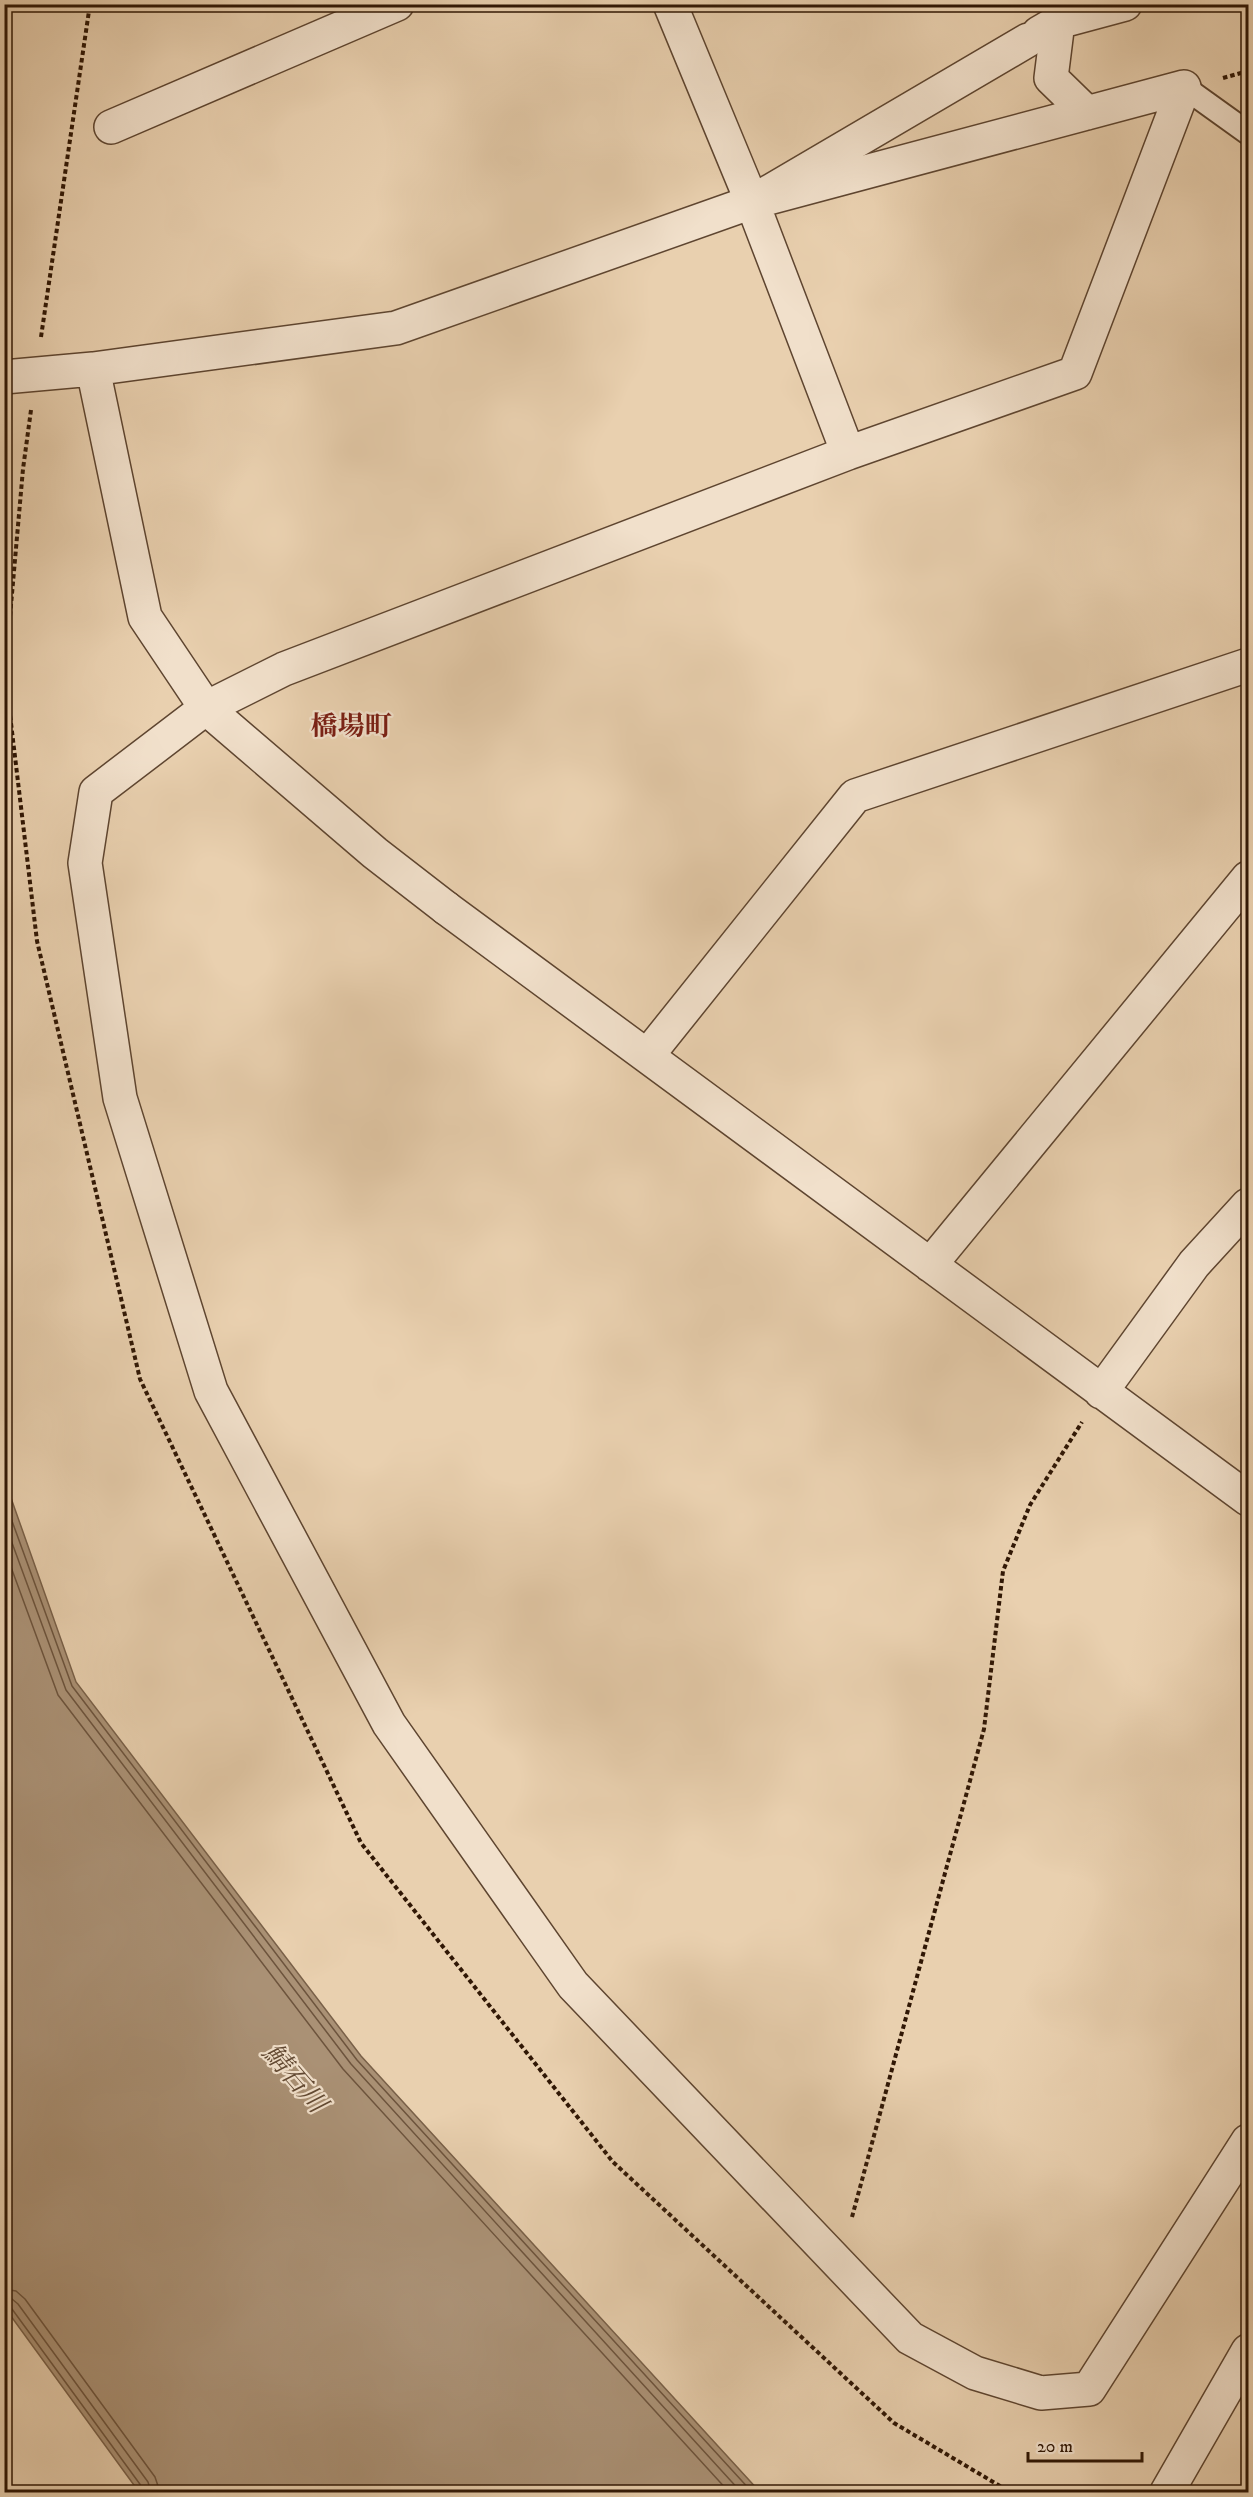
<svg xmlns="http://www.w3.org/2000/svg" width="1253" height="2497" font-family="'IM FELL DW Pica','Noto Serif JP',serif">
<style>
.water{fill:#aa9175;stroke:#796048;stroke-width:1.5}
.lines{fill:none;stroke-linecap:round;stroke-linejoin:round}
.shore{stroke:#6d543d;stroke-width:1.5}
.service-casing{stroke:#5e4530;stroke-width:26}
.minor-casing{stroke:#5e4530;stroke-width:36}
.tertiary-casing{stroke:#5e4530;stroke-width:36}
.path{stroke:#301705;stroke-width:4;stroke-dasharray:4.5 3;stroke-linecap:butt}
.service{stroke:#f1e0cb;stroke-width:22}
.minor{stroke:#f1e0cb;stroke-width:33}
.tertiary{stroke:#f1e0cb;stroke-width:33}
.labels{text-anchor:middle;stroke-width:4.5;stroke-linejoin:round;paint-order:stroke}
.neighbourhood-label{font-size:27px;font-weight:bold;fill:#7a1f14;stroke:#f1e0cb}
.water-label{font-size:27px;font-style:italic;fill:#614832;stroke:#f1e0cb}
</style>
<rect width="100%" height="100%" fill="#e9d0af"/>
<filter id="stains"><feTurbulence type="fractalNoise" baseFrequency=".00333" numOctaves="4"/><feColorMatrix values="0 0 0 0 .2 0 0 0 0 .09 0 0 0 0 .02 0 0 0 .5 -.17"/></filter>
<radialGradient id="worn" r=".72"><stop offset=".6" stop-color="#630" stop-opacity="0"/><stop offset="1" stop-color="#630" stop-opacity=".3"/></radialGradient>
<path class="water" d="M5 1481 76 1682 361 2056 760 2492H139L5 2308Z"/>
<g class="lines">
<path class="shore" d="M4 1499 72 1686 357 2060 752 2492
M4 1521 66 1690 351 2064 741 2492
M4 1548 58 1695 343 2069 729 2492
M4 2289 16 2291 25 2299 155 2477 160 2492
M4 2298 12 2299 18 2304 148 2482 151 2492
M4 2306 12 2309 142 2487 143 2492"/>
<defs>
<path id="service" d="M1184 87 1248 133"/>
<path id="minor" d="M670 4 752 202 848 453 284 669 206 708 96 792 85 863 120 1098 211 1391 389 1724 573 1985 910 2338 975 2373 1041 2393 1089 2389 1248 2141
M1058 22 1051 78 1087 113
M1039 33 1058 22 1125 4
M111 127 397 4
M768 198 1184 87
M848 453 1075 373 1184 87
M446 908 1248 1499
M647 1056 855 796 1248 665
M930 1265 1248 878
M1101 1392 1194 1264 1248 1205"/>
<path id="tertiary" d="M93 369 145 617 206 708 375 853 446 908
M4 377 93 369 396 328 752 202 1028 40
M1167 2492 1248 2351"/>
</defs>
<use href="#service" class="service-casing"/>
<use href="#minor" class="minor-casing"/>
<use href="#tertiary" class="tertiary-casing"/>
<path class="path" d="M1223 78 1248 71
M41 337 90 4
M31 410 23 469 5 673 37 941 140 1379 361 1843 613 2162 894 2423 1010 2492
M852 2217 984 1729 1003 1571 1030 1505 1082 1422"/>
<use href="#service" class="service"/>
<use href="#minor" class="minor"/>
<use href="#tertiary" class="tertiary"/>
</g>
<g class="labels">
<g class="neighbourhood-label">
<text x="351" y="735">橋場町</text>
</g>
<g class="water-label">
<text transform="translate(295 2078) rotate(49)" y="9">鯖石川</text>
</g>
</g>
<rect width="1253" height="2497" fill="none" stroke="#e9d0af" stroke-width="24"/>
<rect x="6" y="6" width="1241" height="2485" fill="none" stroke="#301705" stroke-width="3"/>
<rect x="12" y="12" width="1229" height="2473" fill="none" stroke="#301705" stroke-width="1.5"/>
<path d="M1028 2452v9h114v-9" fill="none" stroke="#301705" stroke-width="3"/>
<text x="1037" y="2452" font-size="18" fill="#301705" stroke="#f1e0cb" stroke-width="4.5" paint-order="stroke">20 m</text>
<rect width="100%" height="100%" filter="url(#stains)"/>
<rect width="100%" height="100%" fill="url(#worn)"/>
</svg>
